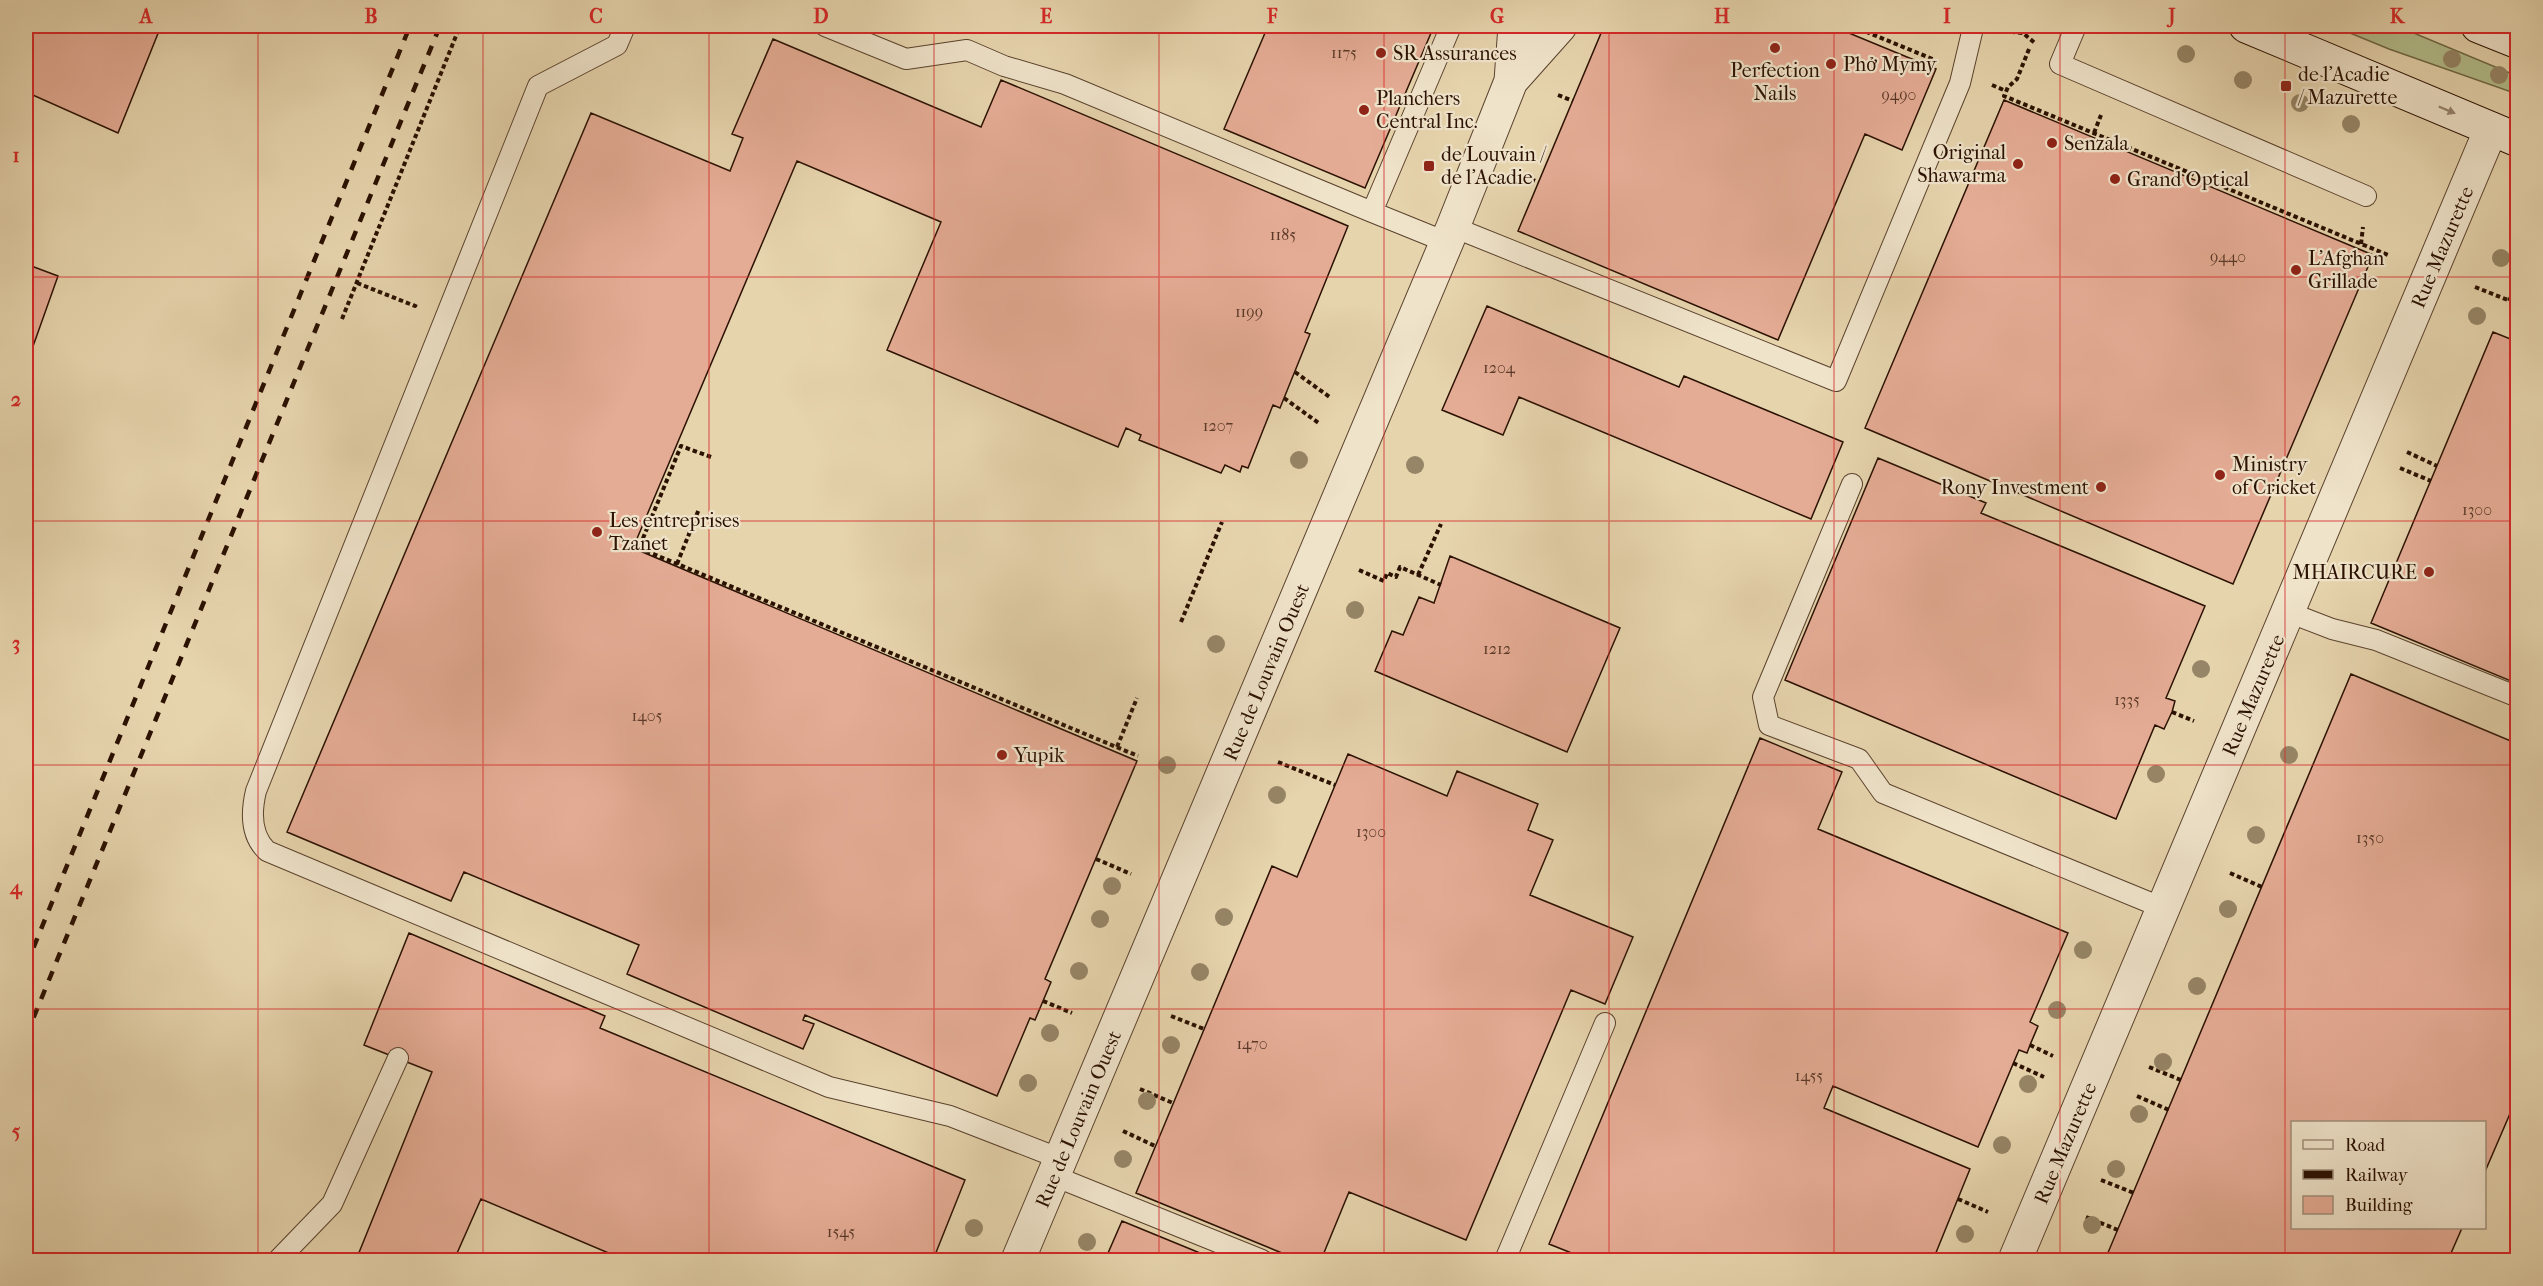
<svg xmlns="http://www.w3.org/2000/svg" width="2543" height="1286" font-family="'IM FELL French Canon',serif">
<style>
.green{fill:#b3bd8b;stroke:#6f6746;stroke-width:1.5}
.building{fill:#e5ac95;stroke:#2b1102;stroke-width:1.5}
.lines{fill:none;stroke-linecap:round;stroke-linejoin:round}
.lane-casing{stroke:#5a422d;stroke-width:22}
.street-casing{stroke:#5a422d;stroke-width:35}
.secondary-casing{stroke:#2b1102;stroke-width:35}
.path{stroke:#2b1102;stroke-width:4;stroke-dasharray:4.5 3;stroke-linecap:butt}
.lane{stroke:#efe3ca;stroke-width:20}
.street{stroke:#efe3ca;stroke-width:33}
.secondary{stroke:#efe3ca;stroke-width:33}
.rail{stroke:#2b1102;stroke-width:4.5;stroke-dasharray:10 10;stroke-linecap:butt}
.tree{fill:#968566}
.oneway{fill:#978470}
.grid{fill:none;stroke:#d62828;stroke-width:1.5;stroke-opacity:0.55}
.poi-dot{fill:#8f2418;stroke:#efe3ca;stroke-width:2}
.labels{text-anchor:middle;stroke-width:4.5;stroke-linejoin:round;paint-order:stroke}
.number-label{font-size:16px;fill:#5a3827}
.poi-label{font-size:20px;fill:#2b1102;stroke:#efe3ca;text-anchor:start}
.street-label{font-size:20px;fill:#2b1102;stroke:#efe3ca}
.neatline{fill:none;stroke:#d62828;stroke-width:2}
.grid-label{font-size:20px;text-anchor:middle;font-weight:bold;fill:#d62828}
</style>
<rect width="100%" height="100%" fill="#e6d4ad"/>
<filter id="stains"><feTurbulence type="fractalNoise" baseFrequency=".00333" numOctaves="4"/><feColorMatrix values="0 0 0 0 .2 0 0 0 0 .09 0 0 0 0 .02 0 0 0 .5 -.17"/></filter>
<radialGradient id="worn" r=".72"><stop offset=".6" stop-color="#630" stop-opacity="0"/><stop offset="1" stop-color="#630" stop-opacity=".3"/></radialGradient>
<path class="green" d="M2333 26H2397L2517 76V94L2389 49Z"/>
<path class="building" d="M26 26H161L118 133 26 92Z
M1268 26H1434L1365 188 1224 129Z
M1604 26H1832L1936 69 1902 150 1865 134 1778 340 1518 231Z
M773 39 981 127 1001 80 1348 226 1305 332 1310 334 1280 408 1273 405 1248 468 1242 466 1240 472 1225 465 1221 473 1139 440 1141 435 1126 428 1118 447 887 350 941 222 797 161 633 548 1137 761 1045 979 1051 982 1035 1020 1030 1018 997 1096 805 1015 803 1020 814 1024 803 1049 627 974 639 945 464 872 451 901 287 832 591 113 730 171 743 138 732 134Z
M2004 100 2373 255 2233 584 1865 428Z
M26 264 58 276 26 366Z
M1487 306 1679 387 1684 376 1843 442 1811 519 1519 397 1503 435 1442 410Z
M2493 332 2518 342V684L2371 623Z
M1878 458 1986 503 1981 513 2205 606 2166 698 2175 701 2172 712 2164 729 2155 725 2116 819 1785 680Z
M1450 556 1620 628 1567 752 1375 671 1392 631 1403 635 1419 597 1434 603Z
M2351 674 2518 744V1095L2484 1174V1122H2292V1228H2462L2448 1260H2120L2107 1255Z
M1760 738 1842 772 1818 829 2068 933 2030 1022 2038 1026 2030 1045 2027 1053 2019 1050 1978 1147 1833 1086 1824 1108 1970 1169 1933 1260H1589L1549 1244Z
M1348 754 1447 796 1457 771 1538 804 1528 830 1553 840 1530 895 1633 937 1605 1004 1571 990 1466 1240 1349 1192 1321 1260H1299L1136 1193 1272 866 1297 877Z
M409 933 605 1016 600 1028 965 1180 933 1260H625L481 1199 454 1260H356L432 1072 364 1045Z
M1122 1221 1217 1260H1105Z"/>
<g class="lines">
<defs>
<path id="lane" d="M625 26 617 45 538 86 256 791C251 812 250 835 267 851L829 1087 950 1116 1061 1159
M825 26 906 59 967 50 1004 66 1065 84 1372 212
M2076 26 2060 64 2366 196
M1453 227 1836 381 1960 83 1973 28
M1446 242 1372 212 1451 26
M1852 484 1763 697 1769 725 1859 759 1883 793 2163 908
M2288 612 2332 629 2376 640 2518 697
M1054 1176 1262 1260
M278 1260 332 1204 398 1058
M1505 1260 1605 1023"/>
<path id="street" d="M1511 81 1560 26
M1018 1260 1453 227 1511 81 1515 26
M2015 1260 2491 129"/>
<path id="secondary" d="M2246 26 2518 140
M2478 26 2518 42"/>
</defs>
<use href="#lane" class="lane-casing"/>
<use href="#street" class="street-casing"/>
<use href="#secondary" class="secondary-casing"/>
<path class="path" d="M1852 26 1935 60
M2003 31 2023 33 2036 44
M2029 49 2017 79 2008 87 2004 96 2388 255
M1992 85 2006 91
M1558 95 1573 101
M2094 133 2101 115
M1524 176 1538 182
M2361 244 2363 227
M357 283 415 306 416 304
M2475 287 2518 304
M2509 301 2518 282
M342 319 460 26
M1295 372 1331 398
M1284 398 1320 424
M2407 452 2437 466
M711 457 681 446 639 548 1138 756
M2400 468 2431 481
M677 564 699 509
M1359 570 1384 581 1387 573 1396 577 1400 567 1441 585
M1418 575 1441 524
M1181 622 1222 522
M2172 712 2194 721
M1117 747 1137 698
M1278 762 1335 785
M1096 859 1131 874
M2230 873 2262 887
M1043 1001 1072 1013
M1171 1016 1204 1029
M2030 1045 2053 1056
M2013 1063 2044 1077
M2149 1067 2181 1080
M1140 1089 1173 1103
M2137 1096 2169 1110
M1123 1131 1155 1146
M2101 1180 2134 1193
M1958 1199 1988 1212
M2086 1217 2118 1230"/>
<use href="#lane" class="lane"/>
<use href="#street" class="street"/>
<use href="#secondary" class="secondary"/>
<path class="rail" d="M26 966 410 26
M26 1036 440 26"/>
</g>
<g class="tree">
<circle cx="2186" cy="54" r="9"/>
<circle cx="2452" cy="59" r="9"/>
<circle cx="2499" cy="75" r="9"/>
<circle cx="2243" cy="80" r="9"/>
<circle cx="2300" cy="103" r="9"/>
<circle cx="2351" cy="124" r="9"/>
<circle cx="2501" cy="258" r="9"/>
<circle cx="2477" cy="316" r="9"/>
<circle cx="1299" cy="460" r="9"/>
<circle cx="1415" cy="465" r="9"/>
<circle cx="1355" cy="610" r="9"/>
<circle cx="1216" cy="644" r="9"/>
<circle cx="2201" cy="669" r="9"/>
<circle cx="2289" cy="755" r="9"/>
<circle cx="1167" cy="765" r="9"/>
<circle cx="2156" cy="774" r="9"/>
<circle cx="1277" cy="795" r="9"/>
<circle cx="2256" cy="835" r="9"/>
<circle cx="1112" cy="886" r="9"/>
<circle cx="2228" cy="909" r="9"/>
<circle cx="1224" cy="917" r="9"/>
<circle cx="1100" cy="919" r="9"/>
<circle cx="2083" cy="950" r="9"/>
<circle cx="1079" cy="971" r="9"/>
<circle cx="1200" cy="972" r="9"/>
<circle cx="2197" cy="986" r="9"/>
<circle cx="2057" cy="1010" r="9"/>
<circle cx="1050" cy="1033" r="9"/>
<circle cx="1171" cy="1045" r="9"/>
<circle cx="2163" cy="1062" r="9"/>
<circle cx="1028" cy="1083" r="9"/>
<circle cx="2028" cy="1084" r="9"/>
<circle cx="1147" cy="1101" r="9"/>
<circle cx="2139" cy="1114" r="9"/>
<circle cx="2002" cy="1145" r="9"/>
<circle cx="1123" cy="1159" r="9"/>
<circle cx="2116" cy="1169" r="9"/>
<circle cx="2092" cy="1225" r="9"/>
<circle cx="974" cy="1228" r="9"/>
<circle cx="1965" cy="1234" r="9"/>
<circle cx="1087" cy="1242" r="9"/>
</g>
<defs><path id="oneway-solid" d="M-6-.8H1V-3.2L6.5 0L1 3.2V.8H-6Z" transform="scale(1.5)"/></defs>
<use class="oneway" href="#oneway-solid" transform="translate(2447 110) rotate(23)"/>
<path class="grid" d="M258 26V1260M483 26V1260M709 26V1260M934 26V1260M1159 26V1260M1384 26V1260M1609 26V1260M1834 26V1260M2060 26V1260M2285 26V1260M26 277H2518M26 521H2518M26 765H2518M26 1009H2518"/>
<g class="poi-dot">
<circle cx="1775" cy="48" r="6"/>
<circle cx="1381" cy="53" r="6"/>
<circle cx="1831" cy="64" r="6"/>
<rect x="2280" y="80" width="12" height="12" rx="3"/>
<circle cx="1364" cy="110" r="6"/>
<circle cx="2052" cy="143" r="6"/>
<circle cx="2018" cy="164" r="6"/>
<rect x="1423" y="160" width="12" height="12" rx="3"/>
<circle cx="2115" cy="179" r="6"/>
<circle cx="2296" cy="270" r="6"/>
<circle cx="2220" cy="475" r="6"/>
<circle cx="2101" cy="487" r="6"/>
<circle cx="597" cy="532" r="6"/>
<circle cx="2429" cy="572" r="6"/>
<circle cx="1002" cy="755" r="6"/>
</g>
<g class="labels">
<g class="number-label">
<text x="1344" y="58">1175</text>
<text x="1899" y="100">9490</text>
<text x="1283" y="240">1185</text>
<text x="2228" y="262">9440</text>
<text x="1249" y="317">1199</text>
<text x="1499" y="373">1204</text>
<text x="1218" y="431">1207</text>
<text x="2477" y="515">1300</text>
<text x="1497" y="654">1212</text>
<text x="2127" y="705">1335</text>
<text x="647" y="721">1405</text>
<text x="1371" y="837">1300</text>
<text x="2370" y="843">1350</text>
<text x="1252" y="1049">1470</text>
<text x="1809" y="1081">1455</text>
<text x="841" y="1237">1545</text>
</g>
<g class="poi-label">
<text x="1393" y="60">SR Assurances</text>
<text x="1843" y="71">Phở Mymy</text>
<text x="1775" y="77" text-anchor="middle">Perfection<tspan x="1775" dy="23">Nails</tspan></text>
<text x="2298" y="81">de l'Acadie<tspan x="2298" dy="23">/ Mazurette</tspan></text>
<text x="1376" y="105">Planchers<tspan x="1376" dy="23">Central Inc.</tspan></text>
<text x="2064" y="150">Senzala</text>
<text x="2006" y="159" text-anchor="end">Original<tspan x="2006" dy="23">Shawarma</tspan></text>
<text x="1441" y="161">de Louvain /<tspan x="1441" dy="23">de l'Acadie</tspan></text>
<text x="2127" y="186">Grand Optical</text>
<text x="2308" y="265">L'Afghan<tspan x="2308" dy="23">Grillade</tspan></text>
<text x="2232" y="471">Ministry<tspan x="2232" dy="23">of Cricket</tspan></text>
<text x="2089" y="494" text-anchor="end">Rony Investment</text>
<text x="609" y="527">Les entreprises<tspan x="609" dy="23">Tzanet</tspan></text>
<text x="2417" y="579" text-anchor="end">MHAIRCURE</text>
<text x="1014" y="762">Yupik</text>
</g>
<g class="street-label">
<text transform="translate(2442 247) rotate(-67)" y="7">Rue Mazurette</text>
<text transform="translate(1266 672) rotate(-67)" y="7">Rue de Louvain Ouest</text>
<text transform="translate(2253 695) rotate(-67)" y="7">Rue Mazurette</text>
<text transform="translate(1078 1119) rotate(-67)" y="7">Rue de Louvain Ouest</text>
<text transform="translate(2065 1143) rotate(-67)" y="7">Rue Mazurette</text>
</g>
</g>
<rect width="2543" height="1286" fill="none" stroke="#e6d4ad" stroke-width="66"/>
<rect x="2291" y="1121" width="195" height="108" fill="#efe3ca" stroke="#a18f7a" stroke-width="1.5"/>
<rect x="2303" y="1140" width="30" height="9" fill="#efe3ca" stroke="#a18f7a" stroke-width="1.5"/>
<text x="2345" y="1151" font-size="18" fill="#2b1102">Road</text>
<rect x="2303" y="1170" width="30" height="9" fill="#2b1102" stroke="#a18f7a" stroke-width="1.5"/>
<text x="2345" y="1181" font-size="18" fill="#2b1102">Railway</text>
<rect x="2303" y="1196" width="30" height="18" fill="#e5ac95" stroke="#a18f7a" stroke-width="1.5"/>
<text x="2345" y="1211" font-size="18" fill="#2b1102">Building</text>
<rect x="33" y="33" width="2477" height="1220" class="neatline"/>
<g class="grid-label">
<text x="146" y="23">A</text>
<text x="371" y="23">B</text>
<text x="596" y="23">C</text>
<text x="821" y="23">D</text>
<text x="1046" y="23">E</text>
<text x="1272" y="23">F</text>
<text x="1497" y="23">G</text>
<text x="1722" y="23">H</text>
<text x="1947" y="23">I</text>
<text x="2172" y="23">J</text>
<text x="2397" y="23">K</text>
<text x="16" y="162">1</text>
<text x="16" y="406">2</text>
<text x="16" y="650">3</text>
<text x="16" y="894">4</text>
<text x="16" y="1138">5</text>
</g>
<rect width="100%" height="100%" filter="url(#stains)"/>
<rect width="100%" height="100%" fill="url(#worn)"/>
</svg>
